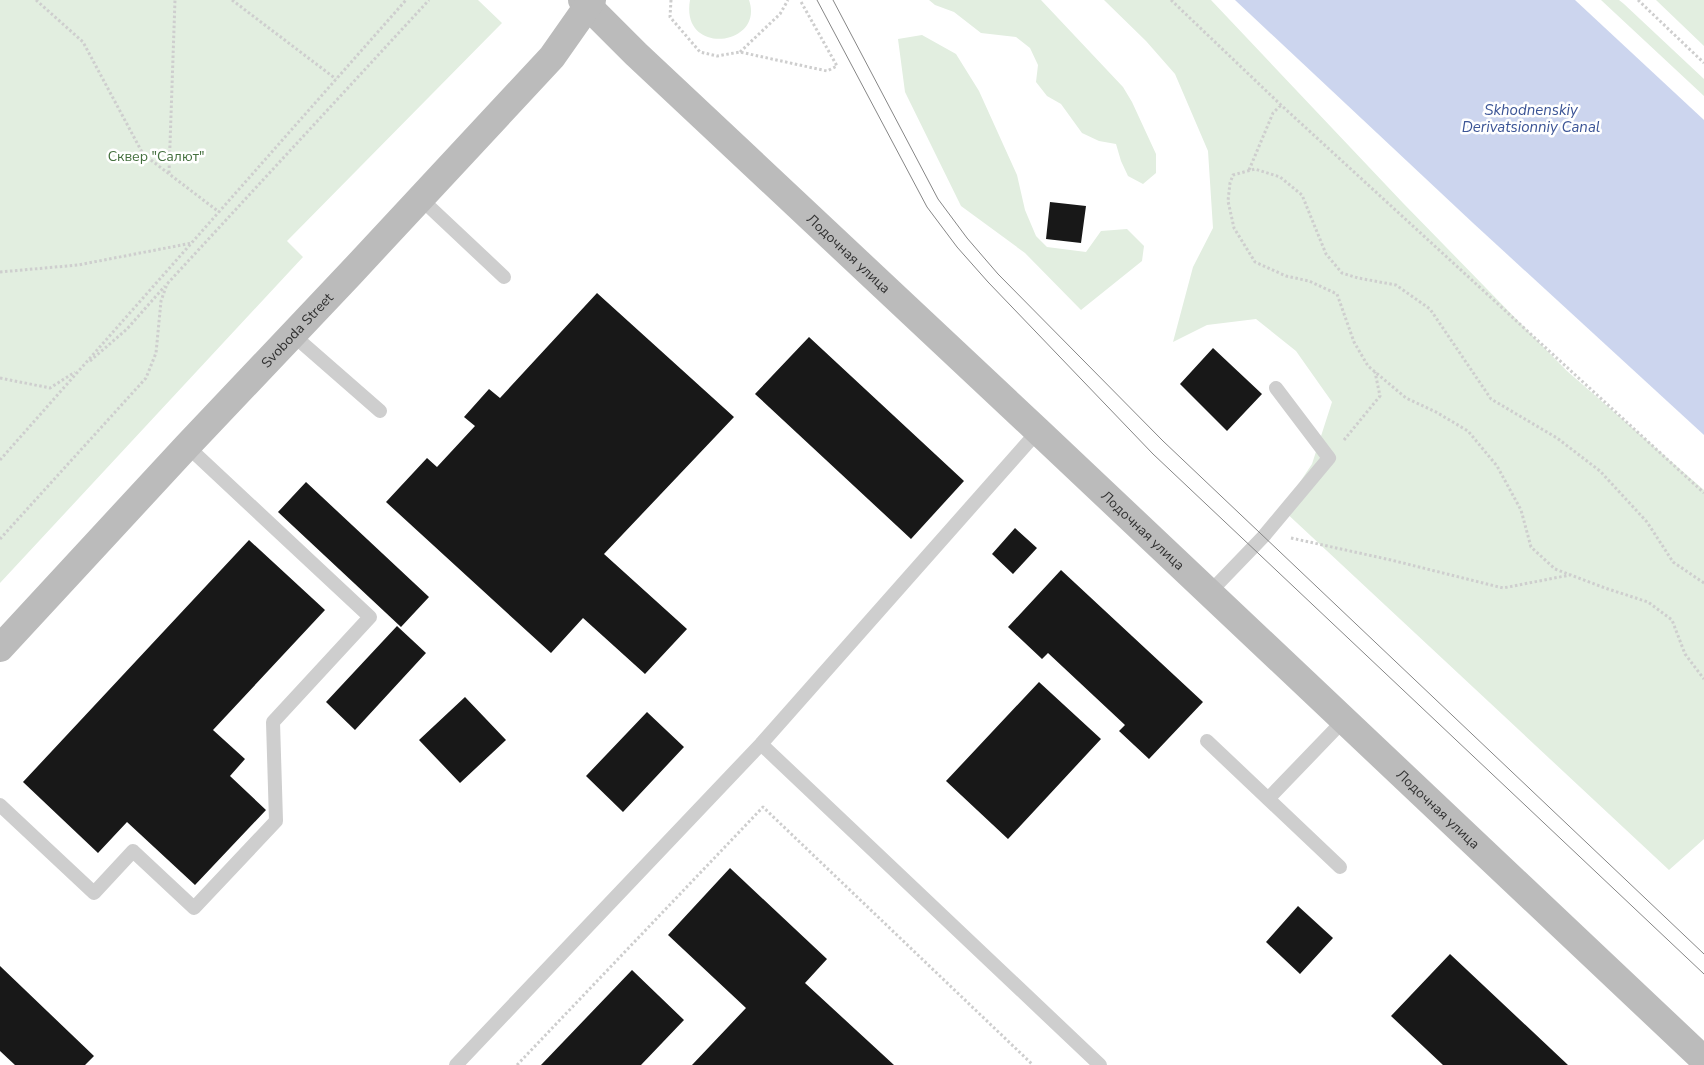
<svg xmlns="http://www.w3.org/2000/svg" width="1704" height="1065" font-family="'Nunito Sans',sans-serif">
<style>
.green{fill:#e2eee0}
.water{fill:#ccd5ee}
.building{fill:#181818}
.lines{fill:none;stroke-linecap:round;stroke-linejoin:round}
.path{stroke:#cecece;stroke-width:3;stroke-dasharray:2.5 2.5;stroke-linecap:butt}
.lane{stroke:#cecece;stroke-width:14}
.secondary{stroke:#bbb;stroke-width:28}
.tram{stroke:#868686;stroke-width:1}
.labels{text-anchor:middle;stroke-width:5;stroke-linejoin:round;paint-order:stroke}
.park-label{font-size:14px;fill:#436f3d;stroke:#fff}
.street-label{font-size:14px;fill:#313131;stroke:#fff}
.water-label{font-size:15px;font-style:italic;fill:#3c5596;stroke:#fff}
</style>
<rect width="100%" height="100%" fill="#fff"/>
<path class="green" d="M0 0H478L502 23 287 241 303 257 0 583Z
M690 0H749C765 46 680 57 690 0Z
M929 0H1041L1123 87 1132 102 1156 154V173L1143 184 1128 176 1121 161 1116 144 1099 141 1082 133 1061 104 1047 96 1036 82 1038 65 1030 48 1016 37 981 33 954 12 935 5Z
M1104 0H1211L1403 203 1567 371 1704 490V839L1669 870 1282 509 1312 464 1332 402 1296 351 1256 319 1207 325 1173 342 1193 267 1213 228 1208 151 1175 74 1146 41Z
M1601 0H1619L1624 4 1704 79V96Z
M1656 0H1704V46Z
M922 35 956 54 979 91 1017 175 1025 210 1036 236 1047 247 1086 252 1101 231 1127 229 1144 246 1142 261 1081 310 1025 253 961 206 905 92 898 39Z"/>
<path class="water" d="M1235 0H1575L1704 120V435L1473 223Z"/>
<path class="building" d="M1050 202 1086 206 1081 243 1046 239Z
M597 293 734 417 604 554 687 629 645 674 583 618 551 653 386 502 427 458 437 467 475 426 464 417 489 389 500 398Z
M809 337 964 481 911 539 755 394Z
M1213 348 1262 394 1227 431 1180 384Z
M306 482 429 597 401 627 278 512Z
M1015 528 1037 548 1013 574 992 554Z
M249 540 325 610 213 730 245 759 230 776 266 810 195 885 127 822 98 853 23 782Z
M1061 570 1203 702 1149 759 1119 731 1125 725 1048 653 1042 659 1008 627Z
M397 626 426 653 355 730 326 702Z
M1039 682 1101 739 1008 839 946 781Z
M465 697 506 740 460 783 419 740Z
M647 712 684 747 623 812 586 776Z
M730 868 827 959 805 983 894 1065H692L746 1008 668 935Z
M1298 906 1333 938 1300 974 1266 942Z
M1450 954 1568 1065H1443L1391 1016Z
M0 966 94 1056 85 1065H15L0 1051Z
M632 970 684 1020 641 1065H541Z"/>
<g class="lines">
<path class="path" d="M36 0 83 42 143 154 219 212
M232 0 336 79
M671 0 670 17 700 52 717 56 740 52 827 71 837 66 800 0
M1171 0 1281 105 1704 493
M1638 0 1704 63
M740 52 780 14 788 0
M1249 170 1273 113 1281 105
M169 173 175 0
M0 272 78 265 192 243
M90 361 127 329 165 286
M0 378 50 388 75 372
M1344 440 1380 396 1375 372
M0 460 406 0
M1291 538 1391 560 1503 588 1570 575
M0 539 146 378 156 353 161 301 167 284 429 0
M1704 583 1673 562 1647 522 1600 471 1557 438 1491 399 1430 309 1396 285 1358 278 1342 273 1326 254 1302 195 1280 177 1255 169 1233 175 1230 183 1228 201 1234 228 1255 262 1286 276 1309 281 1337 294 1354 342 1368 366 1406 398 1436 412 1468 431 1497 466 1521 510 1531 547 1555 569 1605 588 1648 602 1672 620 1685 654 1704 679
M517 1065 763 807 1033 1065"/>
<path class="lane" d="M420 198 504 277
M293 335 380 411
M1209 593 1263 537 1329 458 1276 388
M1207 741 1340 867
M761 744 1100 1065
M1268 799 1344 720
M0 805 94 893 133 851 194 908 276 821 273 722 370 617 187 446
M456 1065 761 744 1038 431"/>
<g class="secondary">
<path id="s1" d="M582 0 636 54 1038 431 1704 1060"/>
<path id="s2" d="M0 648 187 446 350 274 552 57 592 0"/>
</g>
<path class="tram" d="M817 0 927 207 957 247 988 282 1153 454 1704 974
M833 0 938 199 967 238 998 274 1163 441 1704 954"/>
</g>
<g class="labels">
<g class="park-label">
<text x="156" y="161">Сквер "Салют"</text>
</g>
<g class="street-label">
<text dy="5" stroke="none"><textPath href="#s1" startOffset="368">Лодочная улица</textPath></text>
<text dy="5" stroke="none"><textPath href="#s2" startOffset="435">Svoboda Street</textPath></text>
<text dy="5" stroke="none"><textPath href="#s1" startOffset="772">Лодочная улица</textPath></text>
<text dy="5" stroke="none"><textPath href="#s1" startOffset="1178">Лодочная улица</textPath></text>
</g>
<g class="water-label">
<text x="1531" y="115">Skhodnenskiy<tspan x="1531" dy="17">Derivatsionniy Canal</tspan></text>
</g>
</g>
</svg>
